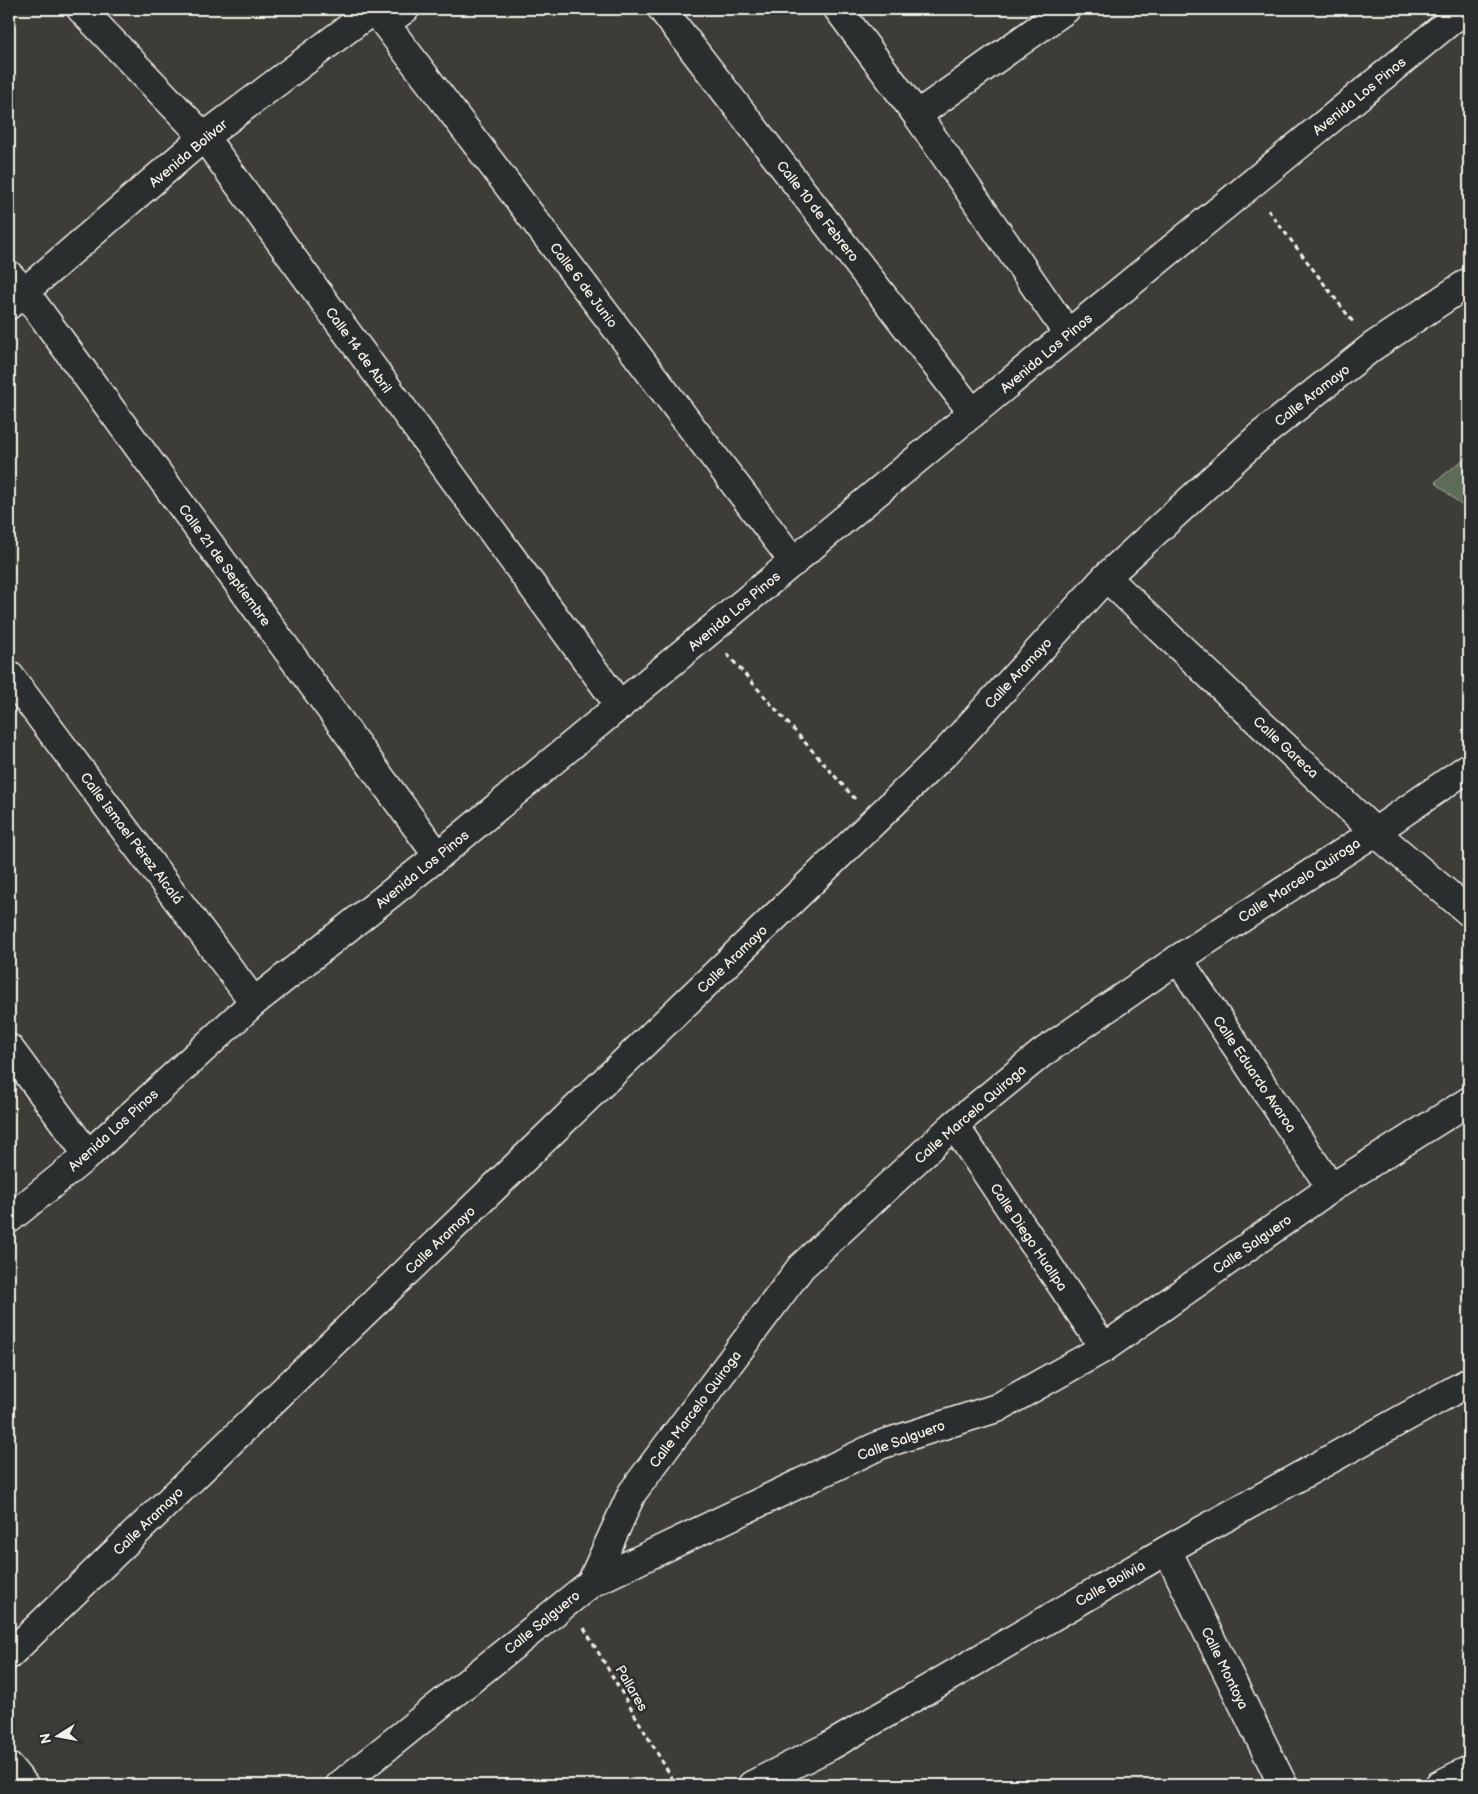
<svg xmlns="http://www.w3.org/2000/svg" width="1478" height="1794" font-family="'Balsamiq Sans',sans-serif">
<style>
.green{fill:#5b6c56;stroke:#a8ae9f}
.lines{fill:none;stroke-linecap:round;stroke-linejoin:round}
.street-casing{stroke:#f4f1e8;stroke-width:31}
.secondary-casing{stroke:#f4f1e8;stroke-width:31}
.path{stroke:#f4f1e8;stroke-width:3;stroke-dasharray:5 4;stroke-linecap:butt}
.street{stroke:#2a2d2e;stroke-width:28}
.secondary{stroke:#2a2d2e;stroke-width:28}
.labels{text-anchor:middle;stroke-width:5;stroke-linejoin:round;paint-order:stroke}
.street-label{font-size:14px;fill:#f4f1e8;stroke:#2a2d2e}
</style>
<rect width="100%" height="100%" fill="#3e3c39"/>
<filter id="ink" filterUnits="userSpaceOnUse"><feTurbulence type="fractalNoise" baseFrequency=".02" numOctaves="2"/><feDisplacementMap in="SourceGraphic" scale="10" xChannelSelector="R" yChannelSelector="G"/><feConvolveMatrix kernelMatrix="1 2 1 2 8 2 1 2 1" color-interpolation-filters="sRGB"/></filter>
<g filter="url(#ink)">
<path class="green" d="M1469 455V512L1435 482Z"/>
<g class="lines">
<defs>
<path id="street" d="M81 9 204 137 620 706
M374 9 794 562
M662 9 973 413
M838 9 917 115 1068 334
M385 23 405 9
M917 115 1066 9
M9 275 25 292 438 856
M9 305 204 137 374 9
M1106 577 1375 832 1469 912
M9 675 254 1002
M1178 959 1331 1188
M9 1048 88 1155
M954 1125 1104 1348
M1167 1550 1283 1785
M591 1583 632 1493 801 1267 954 1125 1042 1053 1178 959 1375 832 1469 767
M9 1655 946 752 1106 577 1260 436 1372 347 1469 282
M9 1767 24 1785
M340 1785 591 1583 880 1445 997 1408 1104 1348 1331 1188 1469 1101
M752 1785 830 1746 1167 1550 1469 1382"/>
<path id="secondary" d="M9 1219 88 1155 254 1002 438 856 1068 334 1465 9
M1439 1785 1469 1770"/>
</defs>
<use href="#street" class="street-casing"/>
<use href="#secondary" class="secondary-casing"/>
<path class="path" d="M1268 210 1353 322
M727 654 855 799
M584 1628 676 1785"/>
<use href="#street" class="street"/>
<use href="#secondary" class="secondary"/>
</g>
</g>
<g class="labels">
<g class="street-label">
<text transform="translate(1359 96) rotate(-39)" y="5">Avenida Los Pinos</text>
<text transform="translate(188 153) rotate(-40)" y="5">Avenida Bolivar</text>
<text transform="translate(818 211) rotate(52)" y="5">Calle 10 de Febrero</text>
<text transform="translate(584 285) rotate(53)" y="5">Calle 6 de Junio</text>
<text transform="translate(359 350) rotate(54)" y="5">Calle 14 de Abril</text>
<text transform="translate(1046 353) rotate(-40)" y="5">Avenida Los Pinos</text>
<text transform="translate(1312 395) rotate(-38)" y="5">Calle Aramayo</text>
<text transform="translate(225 565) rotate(54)" y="5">Calle 21 de Septiembre</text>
<text transform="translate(734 611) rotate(-40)" y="5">Avenida Los Pinos</text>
<text transform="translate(1018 673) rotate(-47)" y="5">Calle Aramayo</text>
<text transform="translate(1286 747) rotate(43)" y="5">Calle Gareca</text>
<text transform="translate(132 838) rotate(53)" y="5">Calle Ismael Pérez Alcalá</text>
<text transform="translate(422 869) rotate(-39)" y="5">Avenida Los Pinos</text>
<text transform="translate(1299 880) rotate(-33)" y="5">Calle Marcelo Quiroga</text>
<text transform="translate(732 959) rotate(-44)" y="5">Calle Aramayo</text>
<text transform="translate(1255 1074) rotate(56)" y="5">Calle Eduardo Avaroa</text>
<text transform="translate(970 1114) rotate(-41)" y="5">Calle Marcelo Quiroga</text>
<text transform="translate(113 1130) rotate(-42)" y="5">Avenida Los Pinos</text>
<text transform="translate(1029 1237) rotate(56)" y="5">Calle Diego Huallpa</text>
<text transform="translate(440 1240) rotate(-44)" y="5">Calle Aramayo</text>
<text transform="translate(1252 1244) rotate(-35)" y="5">Calle Salguero</text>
<text transform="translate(695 1409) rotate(-53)" y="5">Calle Marcelo Quiroga</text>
<text transform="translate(901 1440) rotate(-20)" y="5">Calle Salguero</text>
<text transform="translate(148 1521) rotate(-44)" y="5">Calle Aramayo</text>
<text transform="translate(1110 1583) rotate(-30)" y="5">Calle Bolivia</text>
<text transform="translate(542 1622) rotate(-39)" y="5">Calle Salguero</text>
<text transform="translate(1225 1668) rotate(64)" y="5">Calle Montoya</text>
<text transform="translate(632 1688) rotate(60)" y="5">Pallares</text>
</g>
</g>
<rect width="1478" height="1794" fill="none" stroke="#2a2d2e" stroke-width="30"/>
<rect x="15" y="15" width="1448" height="1764" fill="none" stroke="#f4f1e8" stroke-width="2" filter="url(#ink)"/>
<g transform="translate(58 1736) rotate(259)" stroke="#2a2d2e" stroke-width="4" paint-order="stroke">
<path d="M0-4L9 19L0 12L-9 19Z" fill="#f4f1e8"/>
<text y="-8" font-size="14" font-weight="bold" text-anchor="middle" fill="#f4f1e8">N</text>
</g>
</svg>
